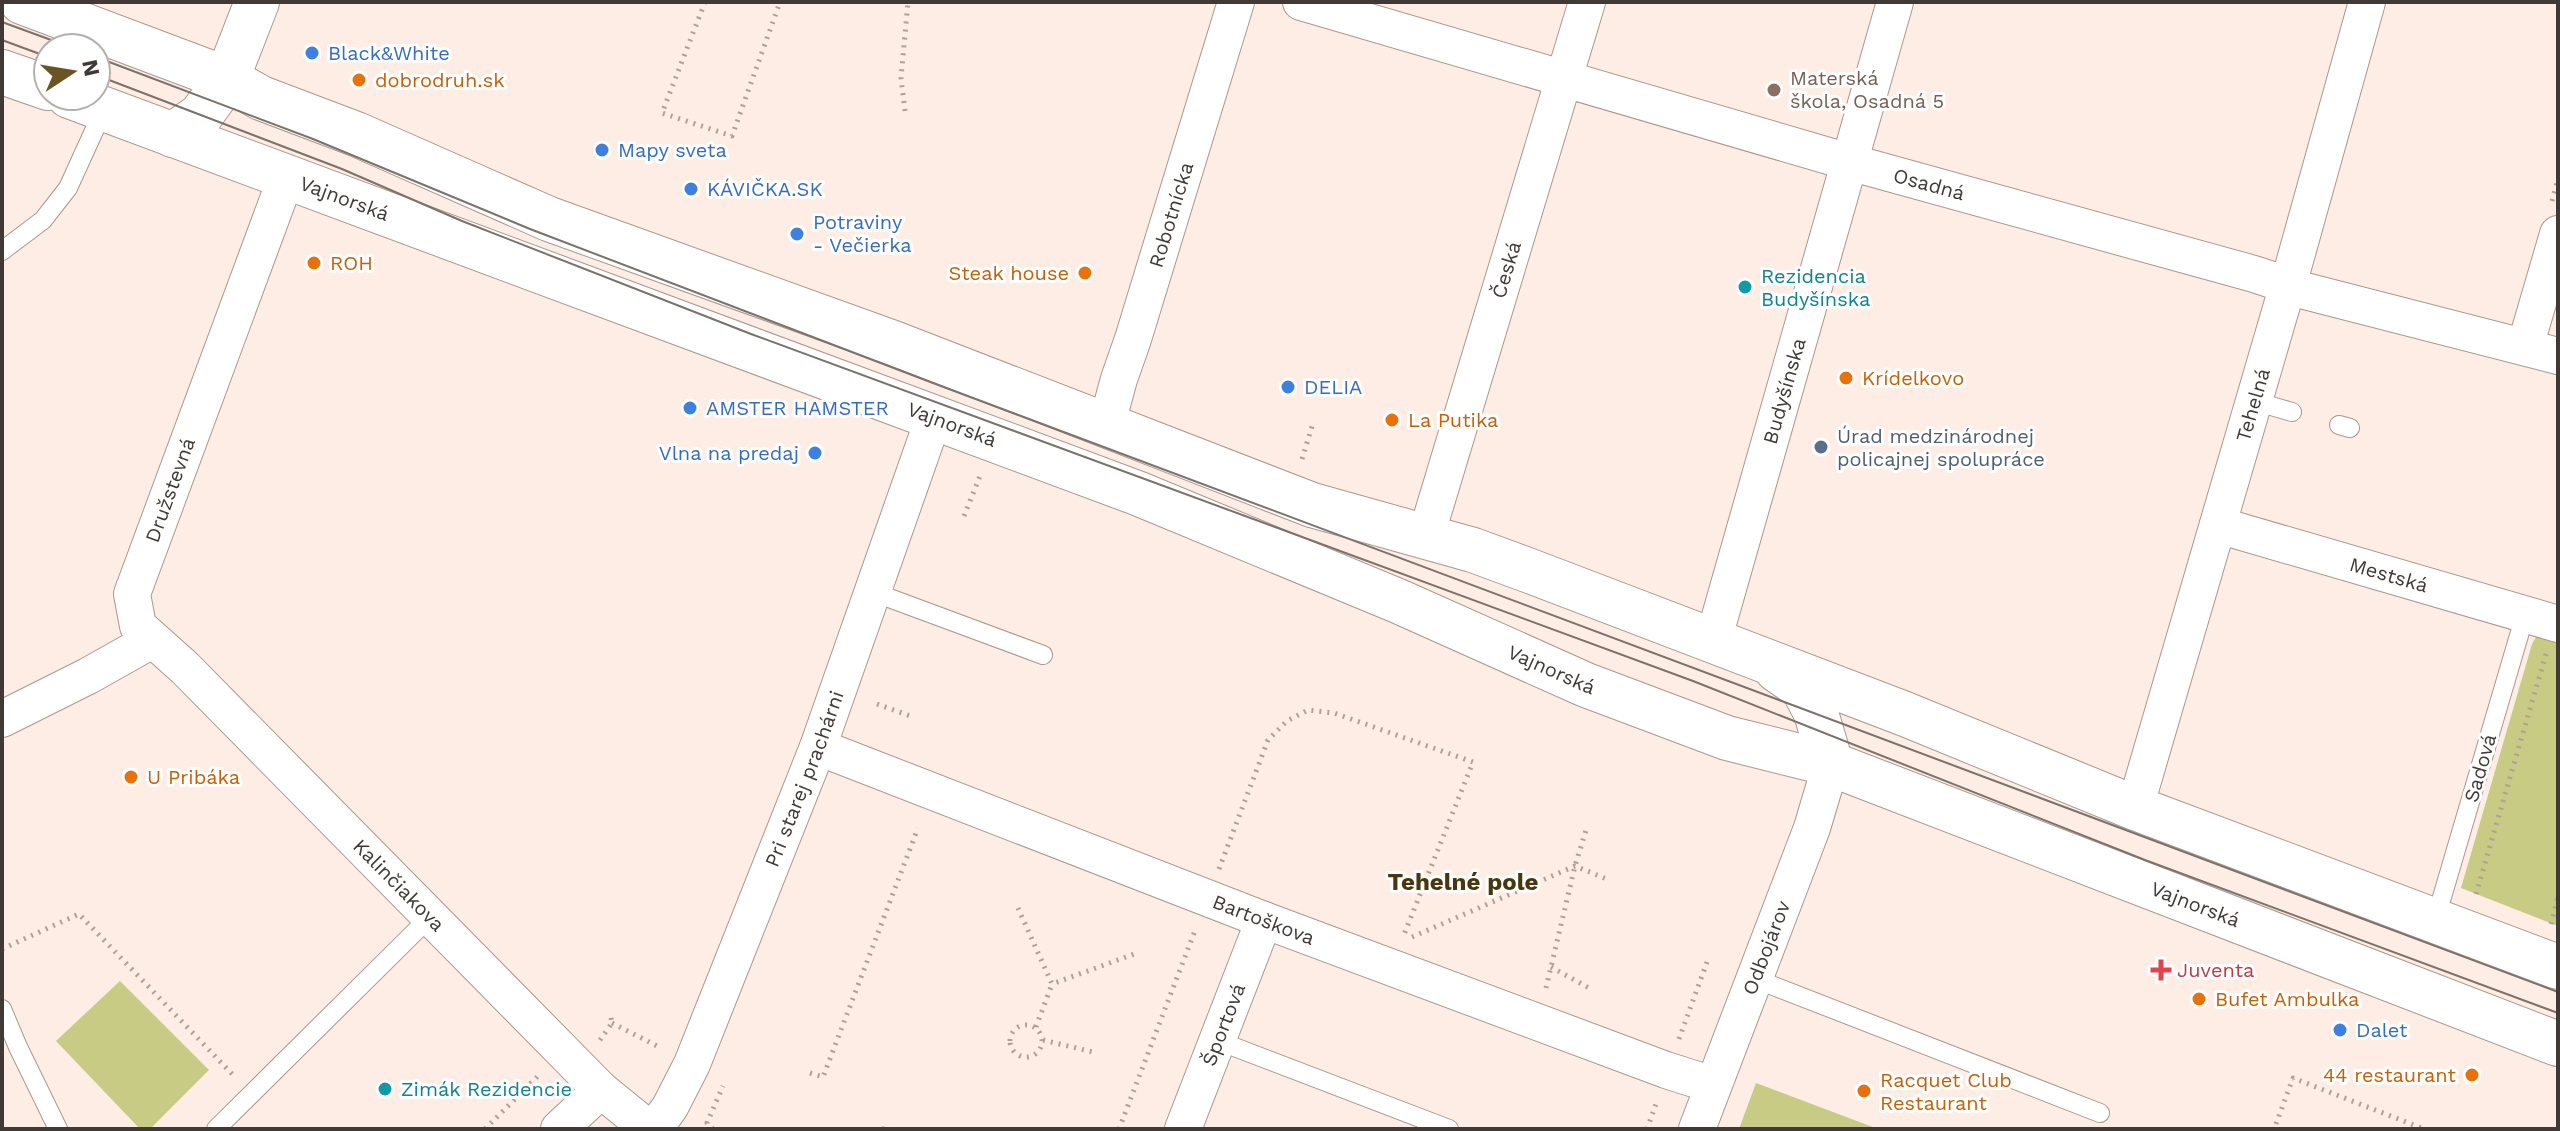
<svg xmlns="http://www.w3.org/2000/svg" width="2560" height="1131" font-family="'Work Sans',sans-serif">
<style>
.green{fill:#c7cb83}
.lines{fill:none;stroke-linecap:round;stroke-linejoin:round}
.service-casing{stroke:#aa988d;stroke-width:20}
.minor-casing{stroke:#aa988d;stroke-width:38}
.tertiary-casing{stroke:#aa988d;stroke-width:46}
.secondary-casing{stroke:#aa988d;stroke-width:46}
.path{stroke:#aea19a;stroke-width:5;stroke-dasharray:2 6;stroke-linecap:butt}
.service{stroke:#fff;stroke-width:18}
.minor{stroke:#fff;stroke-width:36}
.tertiary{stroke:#fff;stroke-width:44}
.secondary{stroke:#fff;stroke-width:44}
.tram{stroke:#7c716b;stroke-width:2}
.shop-dot{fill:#3f7fe0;stroke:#fff;stroke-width:3}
.food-dot{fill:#e8710a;stroke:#fff;stroke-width:3}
.education-dot{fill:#8d6e63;stroke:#fff;stroke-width:3}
.culture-dot{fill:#0f9aa8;stroke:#fff;stroke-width:3}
.service-dot{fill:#5c6f8a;stroke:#fff;stroke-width:3}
.health-dot{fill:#e0444e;stroke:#fff;stroke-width:3}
.labels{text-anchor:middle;stroke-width:6;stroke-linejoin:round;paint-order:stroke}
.shop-label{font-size:20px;fill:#366cbe;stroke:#fff;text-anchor:start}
.education-label{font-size:20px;fill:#785e54;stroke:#fff;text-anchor:start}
.food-label{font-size:20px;fill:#c56008;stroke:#fff;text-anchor:start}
.street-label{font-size:20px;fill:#413935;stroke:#fff}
.culture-label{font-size:20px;fill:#0d838f;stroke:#fff;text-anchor:start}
.service-label{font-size:20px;fill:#4e5e75;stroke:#fff;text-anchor:start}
.health-label{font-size:20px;fill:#be3a42;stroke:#fff;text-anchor:start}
.quarter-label{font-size:24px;font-weight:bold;fill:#48360f;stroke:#fff}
</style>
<rect width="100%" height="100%" fill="#feede4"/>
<path class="green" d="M2547 633 2558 636V926L2461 888 2532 644 2536 637Z
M120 981 209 1070 150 1129H140L56 1041Z
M1756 1083 1878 1129H1739Z"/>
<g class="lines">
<defs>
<path id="service" d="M2 251 43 220 68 188 104 109
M2254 401 2292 412
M2339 425 2350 428
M873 592 1043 655
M2435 921 2525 615
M1753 978 2100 1113
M2 1009 18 1047 58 1129
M1216 1040 1449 1129
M216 1129 431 916"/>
<g id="minor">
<path id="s1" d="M1301 2 1849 162 2254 274 2305 291 2558 356"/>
<path id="s2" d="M286 178 132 594 138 626 185 668 601 1090 649 1129"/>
<path d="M2525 347 2558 234"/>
<path id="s3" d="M1106 427 1119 379 1133 339 1236 2"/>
<path id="s4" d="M2218 525 2558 624"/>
<path id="s5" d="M1426 536 1587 2"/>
<path id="s6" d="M1713 641 1895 2"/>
<path d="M2 719 88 676 152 640"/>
<path id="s7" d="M818 747 1264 920 1666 1070 1713 1085"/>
<path id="s8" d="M2135 808 2294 264 2367 2"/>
<path d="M559 1129 601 1090"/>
<path id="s9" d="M654 1129 670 1107 692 1064 818 747 927 437 935 420"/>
<path id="s10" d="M1183 1129 1264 920"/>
<path id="s11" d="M1697 1129 1812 828 1831 764"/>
</g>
<path id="tertiary" d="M173 135 201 115 227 79 257 2"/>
<g id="secondary">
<path d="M22 2 227 79 261 98 356 134 549 219 896 344 1312 505 1473 550 1530 571 1905 714 2135 808 2558 967"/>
<path d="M2 72 48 88"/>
<path id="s12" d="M69 96 1137 493 1398 601 1586 685 1727 738 1831 764 2558 1044"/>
<path d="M1777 670 1803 688 1816 713 1831 764"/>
</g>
</defs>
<use href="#service" class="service-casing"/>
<use href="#minor" class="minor-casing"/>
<use href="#tertiary" class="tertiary-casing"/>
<use href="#secondary" class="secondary-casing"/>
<path class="path" d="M705 2 662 113 732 136 780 2
M905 111 901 78 908 2
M2552 201 2558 179
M1302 459 1313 423
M964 516 980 476
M877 704 913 717
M1219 869 1268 740 1287 721 1308 710 1334 713 1473 762 1403 937
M2476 894 2546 654
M1018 908 1052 984 1137 953
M2551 924 2558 897
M1412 937 1575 866 1609 880
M2 949 79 914 234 1076
M1551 967 1589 988
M1546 988 1575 866 1586 830
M612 1023 661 1048
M1010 1041a16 16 0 1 1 32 0a16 16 0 1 1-32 0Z
M1036 1027 1052 984
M1679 1039 1707 962
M600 1040 612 1023 610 1012
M1043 1040 1093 1052
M810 1073 823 1077 918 828
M2276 1124 2293 1078 2424 1129
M485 1129 538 1076
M713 1129 707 1123 723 1086
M884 1129 885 1127
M1119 1129 1196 928
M1647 1129 1656 1104"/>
<use href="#service" class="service"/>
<use href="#minor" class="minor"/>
<use href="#tertiary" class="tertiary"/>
<use href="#secondary" class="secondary"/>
<path class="tram" d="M2 22 73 48
M2 40 48 57
M96 57 313 139 530 229 933 383 2558 992
M96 75 342 169 462 221 751 334 1693 681 2145 860 2558 1013"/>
</g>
<g class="shop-dot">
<circle cx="312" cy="53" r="8"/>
<circle cx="602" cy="150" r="8"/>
<circle cx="691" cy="189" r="8"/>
<circle cx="797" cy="234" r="8"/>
<circle cx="1288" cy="387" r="8"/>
<circle cx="690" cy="408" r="8"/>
<circle cx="815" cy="453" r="8"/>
<circle cx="2340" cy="1030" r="8"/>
</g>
<g class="food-dot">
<circle cx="359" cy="80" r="8"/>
<circle cx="314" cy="263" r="8"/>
<circle cx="1085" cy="273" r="8"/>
<circle cx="1846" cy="378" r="8"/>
<circle cx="1392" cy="420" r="8"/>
<circle cx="131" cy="777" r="8"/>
<circle cx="2199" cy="999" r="8"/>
<circle cx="2472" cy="1075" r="8"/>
<circle cx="1864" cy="1091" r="8"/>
</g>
<circle class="education-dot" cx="1774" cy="90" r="8"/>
<g class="culture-dot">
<circle cx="1745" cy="287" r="8"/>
<circle cx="385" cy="1089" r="8"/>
</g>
<circle class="service-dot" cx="1821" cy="447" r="8"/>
<path class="health-dot" d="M2157 958h8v8h8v8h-8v8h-8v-8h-8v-8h8z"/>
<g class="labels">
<g class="shop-label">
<text x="328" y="60">Black&amp;White</text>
<text x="618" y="157">Mapy sveta</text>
<text x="707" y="196">KÁVIČKA.SK</text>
<text x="813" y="229">Potraviny<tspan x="813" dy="23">- Večierka</tspan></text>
<text x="1304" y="394">DELIA</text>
<text x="706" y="415">AMSTER HAMSTER</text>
<text x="799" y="460" text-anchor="end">Vlna na predaj</text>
<text x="2356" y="1037">Dalet</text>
</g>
<g class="education-label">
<text x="1790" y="85">Materská<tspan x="1790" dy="23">škola, Osadná 5</tspan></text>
</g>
<g class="food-label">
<text x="375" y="87">dobrodruh.sk</text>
<text x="330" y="270">ROH</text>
<text x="1069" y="280" text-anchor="end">Steak house</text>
<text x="1862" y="385">Krídelkovo</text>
<text x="1408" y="427">La Putika</text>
<text x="147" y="784">U Pribáka</text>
<text x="2215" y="1006">Bufet Ambulka</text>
<text x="2456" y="1082" text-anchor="end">44 restaurant</text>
<text x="1880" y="1087">Racquet Club<tspan x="1880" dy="23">Restaurant</tspan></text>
</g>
<g class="street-label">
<text dy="7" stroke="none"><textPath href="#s1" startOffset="654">Osadná</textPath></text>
<text dy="7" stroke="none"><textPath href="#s12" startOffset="294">Vajnorská</textPath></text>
<text dy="7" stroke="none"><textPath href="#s3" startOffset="222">Robotnícka</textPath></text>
<text dy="7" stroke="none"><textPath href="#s5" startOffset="278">Česká</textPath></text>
<text dy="7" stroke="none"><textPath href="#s6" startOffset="260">Budyšínska</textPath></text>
<text dy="7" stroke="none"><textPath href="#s8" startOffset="420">Tehelná</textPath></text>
<text dy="7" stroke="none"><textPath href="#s12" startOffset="942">Vajnorská</textPath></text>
<text transform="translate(170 490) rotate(-70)" y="7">Družstevná</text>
<text dy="7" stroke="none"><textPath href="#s4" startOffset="178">Mestská</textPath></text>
<text dy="7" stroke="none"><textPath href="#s12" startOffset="1590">Vajnorská</textPath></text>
<text transform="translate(2480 768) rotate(-74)" y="7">Sadová</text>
<text dy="7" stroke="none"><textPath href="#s9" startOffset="382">Pri starej prachárni</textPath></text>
<text dy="7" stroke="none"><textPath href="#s2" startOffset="844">Kalinčiakova</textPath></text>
<text dy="7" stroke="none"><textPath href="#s12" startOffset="2276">Vajnorská</textPath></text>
<text dy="7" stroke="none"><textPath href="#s7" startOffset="478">Bartoškova</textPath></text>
<text dy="7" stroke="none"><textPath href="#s11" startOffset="194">Odbojárov</textPath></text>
<text dy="7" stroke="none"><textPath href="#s10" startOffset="112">Športová</textPath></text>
</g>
<g class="culture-label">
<text x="1761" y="283">Rezidencia<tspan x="1761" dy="23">Budyšínska</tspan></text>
<text x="401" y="1096">Zimák Rezidencie</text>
</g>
<g class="service-label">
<text x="1837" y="443">Úrad medzinárodnej<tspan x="1837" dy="23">policajnej spolupráce</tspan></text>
</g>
<g class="health-label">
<text x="2177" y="977">Juventa</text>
</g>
<g class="quarter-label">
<text x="1463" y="890">Tehelné pole</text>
</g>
</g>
<rect width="2560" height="1131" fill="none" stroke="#413935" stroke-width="8"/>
<g transform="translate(72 72) rotate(78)"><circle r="38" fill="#ffffff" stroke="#b3b0ae" stroke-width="2"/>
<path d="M0-6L14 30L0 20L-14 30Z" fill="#6b5424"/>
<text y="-12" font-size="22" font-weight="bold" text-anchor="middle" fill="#413935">N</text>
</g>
</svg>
